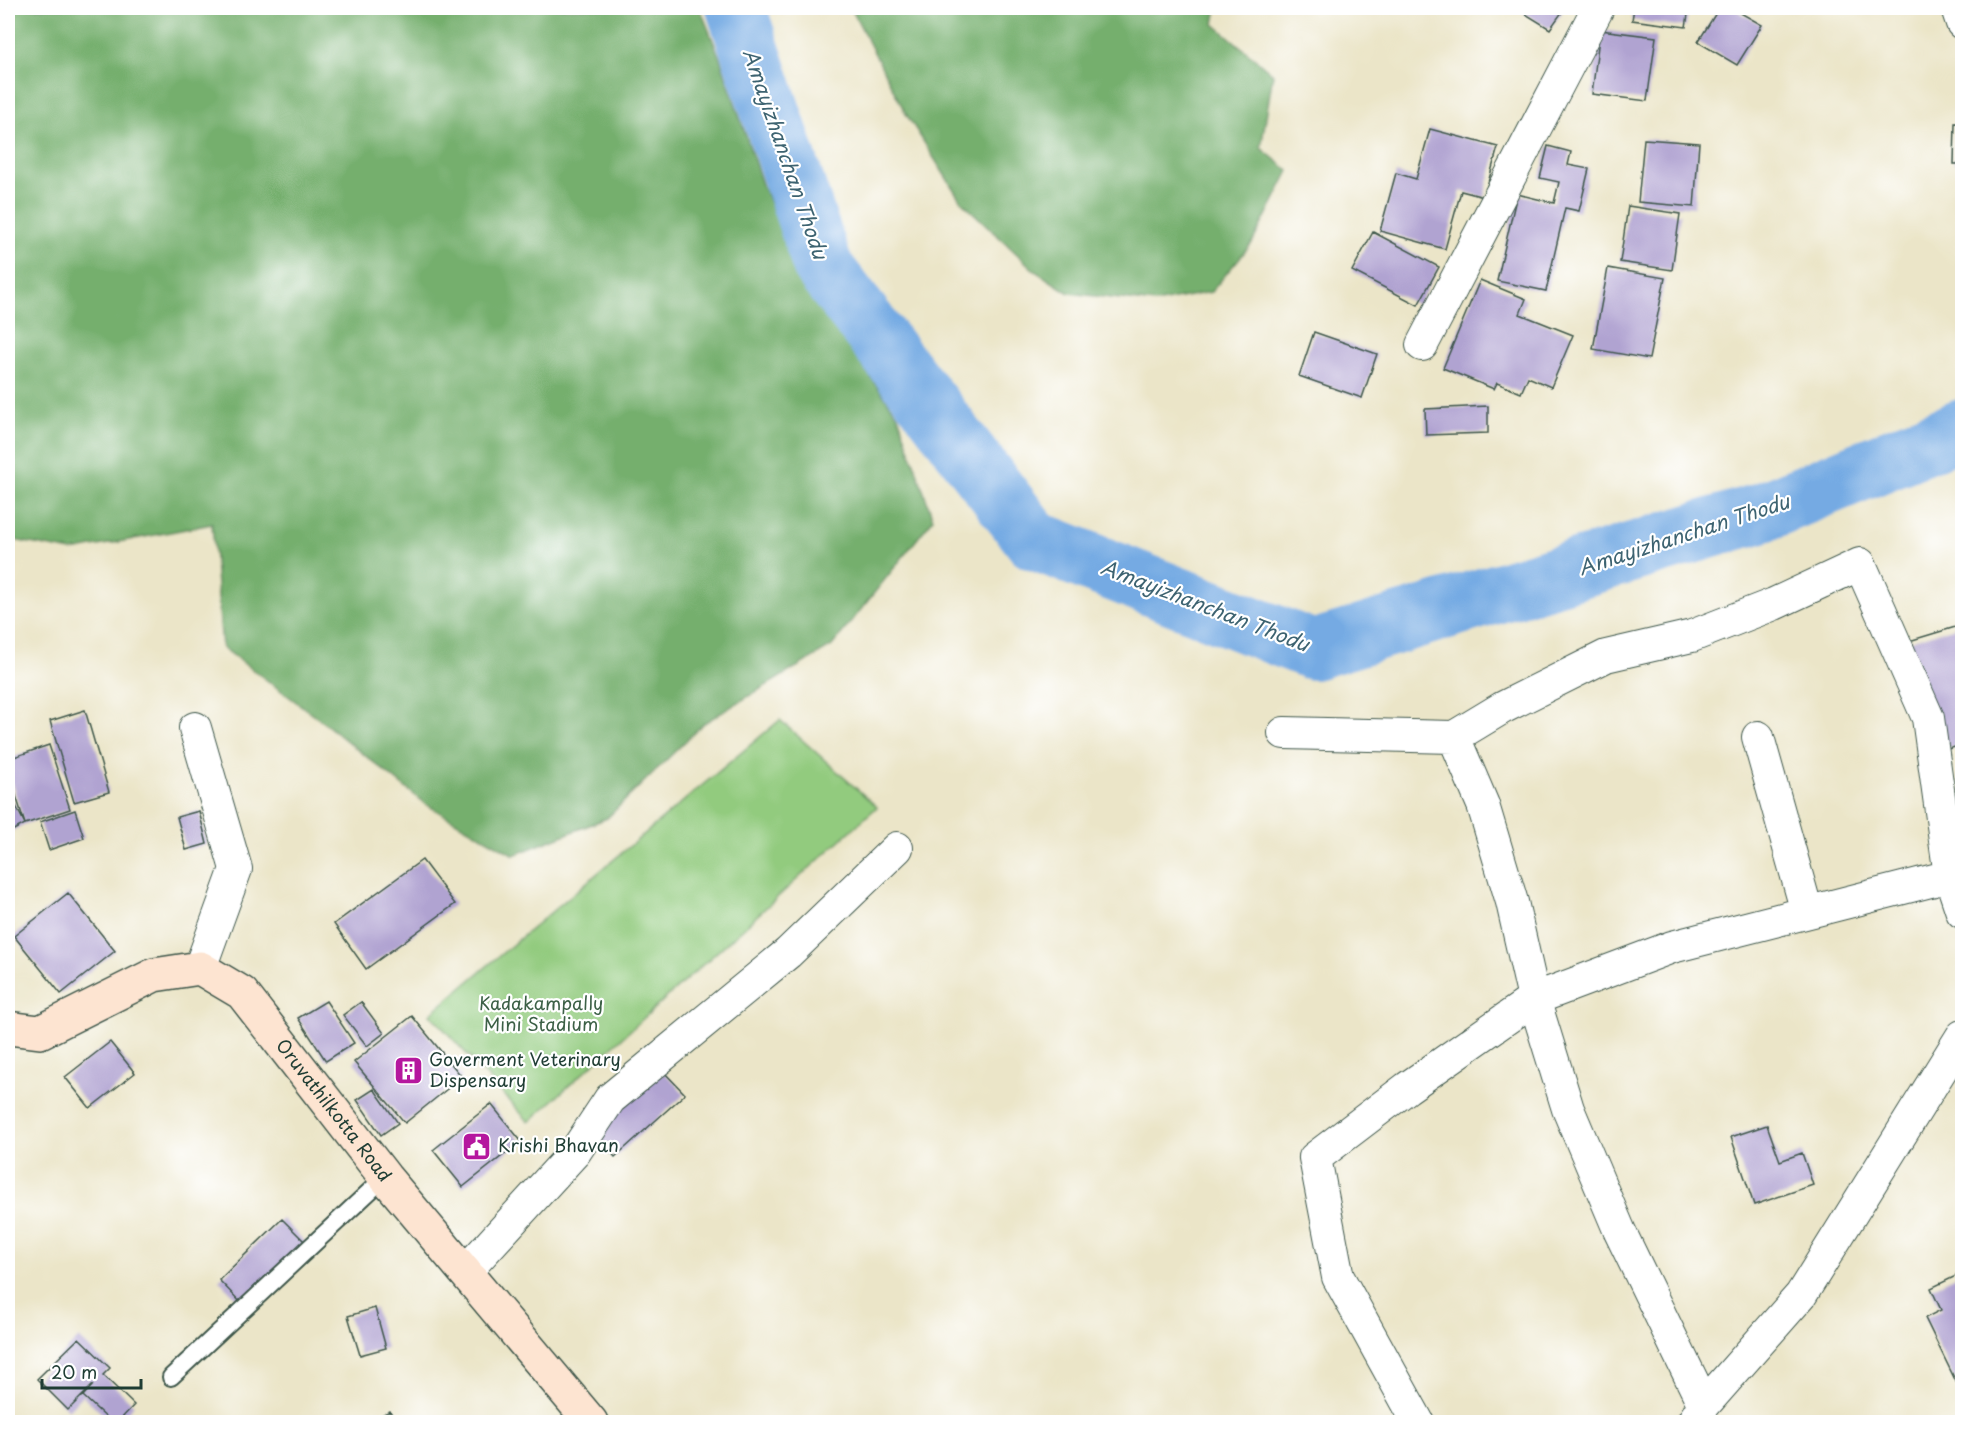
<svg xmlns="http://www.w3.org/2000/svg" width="1970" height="1430" font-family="'Playpen Sans',sans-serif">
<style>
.green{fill:#92cb7e;stroke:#588459;stroke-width:1.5}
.forest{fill:#75af6d;stroke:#4a7650;stroke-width:1.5}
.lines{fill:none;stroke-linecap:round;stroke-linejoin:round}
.river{stroke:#75aae3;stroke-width:60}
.building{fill:#b0a3d1}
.lane-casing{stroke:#3e564a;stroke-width:20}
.street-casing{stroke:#3e564a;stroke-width:34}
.secondary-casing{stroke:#3e564a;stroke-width:36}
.lane{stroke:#fff;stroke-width:16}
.street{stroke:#fff;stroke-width:32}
.secondary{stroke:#fde4d1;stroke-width:33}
.labels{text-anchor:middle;stroke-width:4.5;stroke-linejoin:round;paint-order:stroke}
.park-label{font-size:18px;fill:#3c6046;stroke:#fff}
.poi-label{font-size:18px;fill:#1f3d34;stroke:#fff;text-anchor:start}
.street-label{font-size:18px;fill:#1f3d34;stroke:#fff}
.water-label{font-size:20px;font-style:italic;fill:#3d6371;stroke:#fff}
</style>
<rect width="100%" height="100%" fill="#fff"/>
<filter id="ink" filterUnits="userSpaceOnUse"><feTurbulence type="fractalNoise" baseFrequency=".0167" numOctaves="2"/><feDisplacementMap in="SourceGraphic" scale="12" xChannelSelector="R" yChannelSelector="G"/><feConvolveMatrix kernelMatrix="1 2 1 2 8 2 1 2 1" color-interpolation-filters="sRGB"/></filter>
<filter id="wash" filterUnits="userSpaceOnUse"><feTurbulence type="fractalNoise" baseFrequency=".008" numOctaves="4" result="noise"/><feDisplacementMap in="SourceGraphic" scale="24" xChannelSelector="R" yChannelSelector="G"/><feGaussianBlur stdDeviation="1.35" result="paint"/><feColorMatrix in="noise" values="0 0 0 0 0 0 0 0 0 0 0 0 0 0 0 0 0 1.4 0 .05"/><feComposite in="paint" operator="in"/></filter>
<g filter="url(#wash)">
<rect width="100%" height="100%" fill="#ebe5c8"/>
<path class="green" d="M780 720 877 807 529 1122 430 1014Z"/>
<path class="forest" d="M8 8H700L720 58 763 187 813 297 898 415 933 519 832 646 704 723 607 818 514 855 427 805 318 718 222 647 212 524 72 551 8 539Z
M851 8H1217L1214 24 1273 74 1261 148 1289 171 1252 243 1211 292 1155 303 1069 293 1035 271 961 201 906 114Z"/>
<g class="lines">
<path class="river" d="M736 8 823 267 1034 540 1313 650 1763 512 1962 429"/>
</g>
<g id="blocks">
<path class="building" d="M1516 8H1565L1550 29Z
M1634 8H1689L1686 27 1632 20Z
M1719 8H1732L1762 25 1737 65 1698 42Z
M1600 30 1656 37 1647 101 1592 94Z
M1955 123H1962V164H1954Z
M1430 129 1498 147 1484 197 1461 191 1445 249 1380 231 1396 173 1416 179Z
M1644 139 1699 143 1694 207 1638 202Z
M1548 146 1571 152 1568 165 1589 169 1579 211 1565 208 1546 291 1497 281 1517 194 1554 203 1559 182 1540 178Z
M1628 206 1680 214 1672 270 1620 262Z
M1373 232 1439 267 1418 305 1352 271Z
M1608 268 1665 278 1649 359 1593 349Z
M1480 280 1526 299 1520 314 1573 335 1551 387 1528 377 1521 393 1497 383 1494 389 1443 368Z
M1314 332 1377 354 1362 398 1299 376Z
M1488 406V433L1426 435 1425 409Z
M1962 625V745L1941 751 1909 641Z
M85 710 109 792 74 802 50 721Z
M49 745 70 809 25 824 8 771V759Z
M8 791 25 824 8 833Z
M75 810 84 838 49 850 40 822Z
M199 811 207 844 186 850 177 817Z
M422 860 455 904 366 969 334 924Z
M68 893 115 951 61 994 14 936Z
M326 1001 354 1043 326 1061 298 1018Z
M361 1002 384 1033 367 1046 343 1015Z
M412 1016 462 1077 405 1123 354 1062Z
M110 1042 135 1073 90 1108 65 1077Z
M662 1070 685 1094 615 1157 593 1133Z
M374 1089 398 1123 381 1135 357 1100Z
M491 1104 521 1141 463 1187 433 1150Z
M1767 1125 1780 1161 1802 1153 1813 1185 1754 1205 1731 1137Z
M282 1219 309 1246 246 1308 219 1280Z
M1962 1273V1394L1925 1318 1941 1310 1931 1288Z
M375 1308 386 1348 360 1355 348 1316Z
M79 1338 110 1368 103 1375 134 1405 118 1422H111L83 1396 93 1385 68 1410 37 1379Z
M390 1411 396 1422H367Z"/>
</g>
</g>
<g filter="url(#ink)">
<use href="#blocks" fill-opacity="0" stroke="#3e564a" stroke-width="1.5"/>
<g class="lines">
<defs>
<path id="lane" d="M171 1377 385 1177"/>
<path id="street" d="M1957 8 1962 23
M1422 345 1598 8
M195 728 236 869 200 968
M1284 733 1454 737
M1758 737 1807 912
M465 1272 575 1152 610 1099 788 953 897 848
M1704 1405 1620 1232 1568 1109 1534 999 1512 902 1483 805 1454 737 1502 708 1606 656 1692 636 1774 604 1860 564 1928 718 1950 876 1962 912
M1418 1422 1338 1277 1315 1158 1407 1088 1534 999 1672 947 1950 876
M1693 1422 1704 1405 1801 1295 1962 1036"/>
<g id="secondary">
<path id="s1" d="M8 1028 40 1032 154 975 200 968 242 993 385 1177 591 1422"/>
</g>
</defs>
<use href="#lane" class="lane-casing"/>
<use href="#street" class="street-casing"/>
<use href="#secondary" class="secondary-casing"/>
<use href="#lane" class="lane"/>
<use href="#street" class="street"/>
<use href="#secondary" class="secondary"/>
</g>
</g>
<defs>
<symbol id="building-square" viewBox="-11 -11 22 22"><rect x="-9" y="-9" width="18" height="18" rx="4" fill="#b5179e" stroke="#fff"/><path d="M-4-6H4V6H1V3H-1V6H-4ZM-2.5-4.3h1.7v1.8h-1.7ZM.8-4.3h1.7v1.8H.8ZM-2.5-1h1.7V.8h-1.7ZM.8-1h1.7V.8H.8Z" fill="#fff"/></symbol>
<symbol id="civic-square" viewBox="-11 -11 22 22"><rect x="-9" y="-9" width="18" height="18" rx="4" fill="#b5179e" stroke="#fff"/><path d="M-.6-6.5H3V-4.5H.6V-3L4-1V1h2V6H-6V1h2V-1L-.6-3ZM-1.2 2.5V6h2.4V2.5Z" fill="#fff"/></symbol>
</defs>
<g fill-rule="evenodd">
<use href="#building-square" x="392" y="1054" width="33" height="33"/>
<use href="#civic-square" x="460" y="1130" width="33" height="33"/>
</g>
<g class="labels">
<g class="park-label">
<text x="541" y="1010">Kadakampally<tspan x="541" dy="21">Mini Stadium</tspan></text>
</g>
<g class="poi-label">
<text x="429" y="1066">Goverment Veterinary<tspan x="429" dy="21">Dispensary</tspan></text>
<text x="498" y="1152">Krishi Bhavan</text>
</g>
<g class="street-label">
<text dy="6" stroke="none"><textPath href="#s1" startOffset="404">Oruvathilkotta Road</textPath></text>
</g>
<g class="water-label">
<text transform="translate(785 154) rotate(71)" y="7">Amayizhanchan Thodu</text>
<text transform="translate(1684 535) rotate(-18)" y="7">Amayizhanchan Thodu</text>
<text transform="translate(1205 606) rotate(21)" y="7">Amayizhanchan Thodu</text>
</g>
</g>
<rect width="1970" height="1430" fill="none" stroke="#fff" stroke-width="30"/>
<path d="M42 1379v9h99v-9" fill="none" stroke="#1f3d34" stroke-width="3"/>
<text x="51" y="1379" font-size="18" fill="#1f3d34" stroke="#ffffff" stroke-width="4.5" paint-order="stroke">20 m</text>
</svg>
